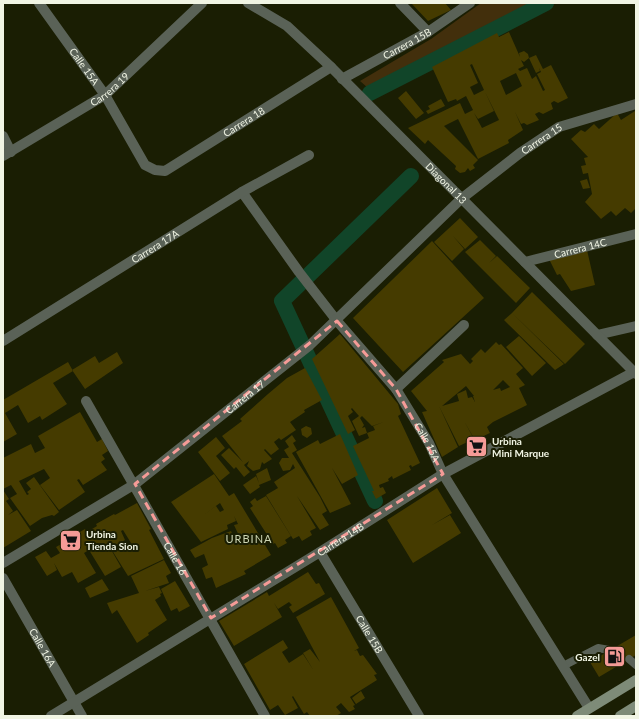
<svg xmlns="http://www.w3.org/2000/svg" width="639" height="719" font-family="Lato,sans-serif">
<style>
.green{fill:#422f0c}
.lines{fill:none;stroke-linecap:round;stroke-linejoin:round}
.canal{stroke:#114529;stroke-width:16}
.building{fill:#453b00;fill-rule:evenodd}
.service{stroke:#5a6257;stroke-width:8}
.minor{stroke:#5a6257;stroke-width:10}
.tertiary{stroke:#5a6257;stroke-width:10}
.secondary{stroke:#7e8b78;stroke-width:10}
.marked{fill:none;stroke:#f59b97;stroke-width:3;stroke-dasharray:8 5;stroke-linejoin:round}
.labels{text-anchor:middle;stroke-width:4;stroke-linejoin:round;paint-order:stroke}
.street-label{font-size:10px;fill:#f1f5e4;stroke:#1a1e03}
.poi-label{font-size:10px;font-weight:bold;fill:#f1f5e4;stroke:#1a1e03;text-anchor:start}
.neighbourhood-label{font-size:11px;letter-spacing:1px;fill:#cdd5b3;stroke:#1a1e03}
</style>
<rect width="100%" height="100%" fill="#1a1e03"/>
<path class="green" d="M481 3H531L368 88 360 81 431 39Z"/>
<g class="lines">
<path class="canal" d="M370 93 546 3
M375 501 282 301 411 176"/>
</g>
<path class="building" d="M411 3H445L451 10 428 21Z
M509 32 520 57 519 53 524 51 528 54 529 58 524 62 521 60 524 66 518 69 520 71 527 68 532 79 536 76 543 91 545 90 537 74 541 72 539 68 540 71 536 73 529 58 536 55 543 69 551 65 568 98 558 103 554 101 551 103 553 109 543 114 539 112 535 114 539 120 527 125 524 123 521 124 515 112 523 130 508 140 509 143 478 159 458 119 444 126 478 160 473 165 475 168 470 171 468 168 465 172 460 173 455 169 456 166 428 140 425 144 408 128 460 103 465 114 473 110 466 96 457 101 456 99 448 102 432 67 497 33 499 37ZM472 64 484 90 474 95 470 87 478 83 470 65ZM516 73 522 86 506 95 500 81ZM485 92 499 120 482 128 474 113 478 119 494 111Z
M406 91 424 113 416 119 398 98Z
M441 99 445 106 428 114 426 111 430 109 428 106Z
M635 111 636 208 631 213 625 208 616 216 611 211 601 219 585 202 592 194 588 173 583 174 581 166 586 165 584 158 588 157 571 139 581 130 585 132 594 124 599 129 617 113 621 120Z
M587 179 590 188 583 189 580 181Z
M460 218 478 237 465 249 453 236 464 249 452 261 434 242Z
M480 240 496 256 489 263 497 256 530 288 516 303 465 252Z
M432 241 484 298 403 372 353 318Z
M587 250 595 285 571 291 560 274 557 275 549 259Z
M532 292 585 344 565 364 512 313Z
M512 313 564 364 555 370 504 320Z
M340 334 398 404 401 414 398 416 420 463 412 467 411 465 409 466 411 470 393 479 392 476 388 479 389 481 379 485 380 488 383 487 386 493 376 499 372 491H374L353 446 369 438 367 433 375 430 373 426 384 422 372 426 362 416 360 418 364 425 362 428 365 427 367 433 359 436 352 421 359 416 352 408 351 409 353 412 348 416 355 430 348 434 312 359Z
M519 336 546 363 532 376 506 347Z
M496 342 499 345 501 344 523 368 516 374 525 385 519 388 527 405 493 422 487 427 490 433 475 440 464 421 474 439 459 446 439 406 458 447 442 457 422 412 427 411 411 391 444 362 442 360 461 354 470 364 473 361 471 359 481 349 485 353ZM503 380 510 387 501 391 500 388 493 390ZM466 386 474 396H473L475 402 472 397 468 398 466 390 457 394 459 401 442 406Z
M117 352 123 363 85 389 72 370 95 356 99 363Z
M68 362 73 371 53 383 67 404 42 420 40 416 28 423 18 405 5 413 17 434 3 442V400Z
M305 368 322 400 304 410 305 412 290 422 296 430 281 440 279 438 274 442 279 449 271 455 265 449 264 450 272 459 264 464 262 462 260 469 253 471 247 466 249 461 244 465 250 472 244 477 236 467 234 469 221 455 229 448 243 462 222 436 242 421 240 419 268 394 287 378Z
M80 412 97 442 102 439 108 451 102 455 105 459 101 462 107 470 83 485 79 479 77 480 85 492 59 510 40 485 50 478 44 469 19 481 27 495 29 494 27 492 31 489 26 483 34 477 59 512 54 516 52 515 42 518 30 526 10 498 17 494 11 485 3 489V458L31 444 35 453 45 448 38 436Z
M306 426 311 428 312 434 307 438 302 435 301 429Z
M340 434 358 475 342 484 332 468 351 504 330 513 296 452 318 440 320 444Z
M292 435 296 441 293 443 297 450 292 453 320 497 327 511 322 514 329 525 320 530 297 496 316 528 310 531 312 535 302 541 299 536 293 539 266 495 278 488 274 482 295 468 293 464 290 470 283 471 279 463 282 458H289L284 450 289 447 285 441Z
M216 437 225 448 216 456 230 473 220 481 198 452Z
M267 468 271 480 259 485 260 487 250 494 243 485 256 476 259 483 256 474Z
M214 474 229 496 234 493 271 555 244 571 246 574 216 588 212 577 206 579 202 568 208 565 204 554 195 558 190 550 212 538 231 531 235 540 240 538 234 525 238 524 234 516 236 521 227 525 228 529 201 542 171 502ZM220 503 224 510 220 512 216 506 198 519Z
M437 488 452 513 432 525 450 515 461 533 413 563 387 520Z
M3 490 9 499 6 501 13 511 8 515 17 510 31 531 3 548Z
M266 496 291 536 285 540 287 543 278 548 275 543 273 544 250 508 253 506 250 502 255 498 257 501Z
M137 503 151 529 149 530 164 559 128 576 105 539 121 567 105 576 89 550 84 553 96 573 78 583 72 572 62 577 54 563 57 570 47 576 35 557 46 551 51 558 60 553 56 547 74 537 76 541 80 539 78 533 85 529 87 532 97 526 96 524 114 514 115 515ZM123 530 131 543 118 551 115 546 125 540 121 531Z
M164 560 171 573 166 576 169 583 145 591 159 587 162 593 160 594 161 596 155 600 167 620 148 633 149 635 137 643 117 610 112 614 107 603 139 593 131 576Z
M308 572 316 584 319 583 325 594 293 613 289 607 292 605 289 602 278 609 274 603 282 617 234 646 219 621 267 592 269 596Z
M102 579 109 590 90 598 85 588Z
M175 581 190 606 179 612 177 608 171 611 161 589Z
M331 597 359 648 354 651 357 650 360 656 363 655 377 674 374 675 377 680 350 697 355 705 353 706 355 709 349 712 341 703 336 707 341 713 336 716H310L307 712 304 714 293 696 292 697 298 708 285 715 278 705 270 710 244 664 283 640 288 648 282 652 289 663 303 654 314 671 303 653 310 649 320 662 296 617Z
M636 635V655L599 677 590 662Z
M361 691 365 698 356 704 352 698Z"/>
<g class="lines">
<path class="service" d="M629 659 636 665
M563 666 598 648 609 650"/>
<g class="minor">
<path id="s1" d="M39 3 105 95 145 165 155 170 165 171 331 67"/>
<path d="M400 3 428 32"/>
<path id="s2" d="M342 79 428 32 470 3"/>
<path d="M3 136 11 152"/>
<path id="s3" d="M3 156 105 95 202 3"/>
<path id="s4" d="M242 192 299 272 337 321 396 389 429 443 443 474 589 708"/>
<path id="s5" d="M525 262 636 234"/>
<path d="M597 335 636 326"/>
<path id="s6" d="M3 341 242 192 309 155"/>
<path d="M396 389 464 325"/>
<path id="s7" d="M86 401 265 716"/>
<path id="s8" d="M320 552 419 716"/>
<path id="s9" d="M3 563 135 484 310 345 461 199 520 153 559 127 636 104"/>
<path id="s10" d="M3 578 82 716"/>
<path id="s11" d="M51 716 320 552 443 474 634 372"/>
</g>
<path class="tertiary" id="s12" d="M248 3 287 26 331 67 636 374"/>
<path class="secondary" d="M577 716 636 680
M620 716 636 706"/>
</g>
<path class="marked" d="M337 321 396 389 443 474 211 618 135 484Z"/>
<defs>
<symbol id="supermarket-square" viewBox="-11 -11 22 22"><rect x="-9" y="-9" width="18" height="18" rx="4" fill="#f59b97" stroke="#1a1e03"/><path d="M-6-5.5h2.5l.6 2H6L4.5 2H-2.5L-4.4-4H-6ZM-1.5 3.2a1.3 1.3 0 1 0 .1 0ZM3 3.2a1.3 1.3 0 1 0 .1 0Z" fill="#111"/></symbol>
<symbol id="fuel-square" viewBox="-11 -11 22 22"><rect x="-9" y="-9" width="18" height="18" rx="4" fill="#f59b97" stroke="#1a1e03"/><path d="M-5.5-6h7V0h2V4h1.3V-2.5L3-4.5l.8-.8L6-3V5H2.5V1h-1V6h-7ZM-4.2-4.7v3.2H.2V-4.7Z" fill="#111"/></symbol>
</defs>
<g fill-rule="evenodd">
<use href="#supermarket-square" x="464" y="434" width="25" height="25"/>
<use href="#supermarket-square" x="58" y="528" width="25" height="25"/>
<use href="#fuel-square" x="602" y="644" width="25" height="25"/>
</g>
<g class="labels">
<g class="street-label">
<text dy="4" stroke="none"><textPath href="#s2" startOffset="74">Carrera 15B</textPath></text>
<text dy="4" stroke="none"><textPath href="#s1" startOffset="78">Calle 15A</textPath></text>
<text dy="4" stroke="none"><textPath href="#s3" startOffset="126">Carrera 19</textPath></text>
<text dy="4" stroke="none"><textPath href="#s1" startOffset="308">Carrera 18</textPath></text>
<text dy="4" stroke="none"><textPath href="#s9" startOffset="688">Carrera 15</textPath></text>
<text dy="4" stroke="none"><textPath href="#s12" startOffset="269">Diagonal 13</textPath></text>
<text dy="4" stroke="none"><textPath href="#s6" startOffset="179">Carrera 17A</textPath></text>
<text dy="4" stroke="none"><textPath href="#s5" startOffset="57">Carrera 14C</textPath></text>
<text dy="4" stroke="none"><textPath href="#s9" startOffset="294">Carrera 17</textPath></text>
<text dy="4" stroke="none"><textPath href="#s4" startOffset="312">Calle 15A</textPath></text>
<text dy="4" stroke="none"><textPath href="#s11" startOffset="339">Carrera 14B</textPath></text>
<text dy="4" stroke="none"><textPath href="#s7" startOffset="181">Calle 16</textPath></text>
<text dy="4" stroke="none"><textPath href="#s8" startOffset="96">Calle 15B</textPath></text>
<text dy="4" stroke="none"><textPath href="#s10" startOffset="80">Calle 16A</textPath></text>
</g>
<g class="poi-label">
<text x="492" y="445">Urbina<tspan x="492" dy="12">Mini Marque</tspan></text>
<text x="86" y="538">Urbina<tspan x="86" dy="12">Tienda Sion</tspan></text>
<text x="600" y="661" text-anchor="end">Gazel</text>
</g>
<g class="neighbourhood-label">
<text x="249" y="543">URBINA</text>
</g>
</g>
<rect width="639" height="719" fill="none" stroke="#f1f5e4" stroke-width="8"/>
</svg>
